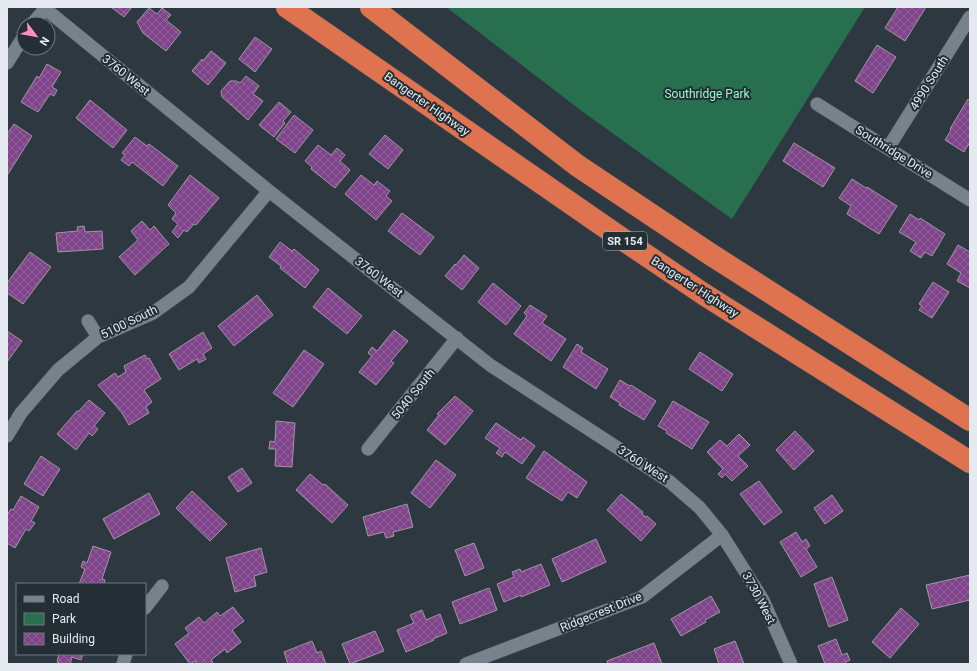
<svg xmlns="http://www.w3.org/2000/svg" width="977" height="671" font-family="Roboto,sans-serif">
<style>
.green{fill:#286f4f}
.building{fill:url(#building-cross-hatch);stroke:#a197a2}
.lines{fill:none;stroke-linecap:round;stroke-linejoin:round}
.street-casing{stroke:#4c545a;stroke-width:14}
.highway-casing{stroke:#4c545a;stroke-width:23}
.street{stroke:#77828b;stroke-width:13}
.highway{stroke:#df7350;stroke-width:22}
.labels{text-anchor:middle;stroke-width:4;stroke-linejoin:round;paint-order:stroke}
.shield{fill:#242e35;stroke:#aab2b7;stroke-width:1}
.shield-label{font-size:11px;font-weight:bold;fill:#e4eaef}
.street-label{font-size:12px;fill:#e4eaef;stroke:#242e35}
.park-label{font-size:12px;fill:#92fcc7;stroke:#242e35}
</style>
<defs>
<pattern id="building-cross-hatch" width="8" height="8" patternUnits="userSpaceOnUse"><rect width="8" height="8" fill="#7f448a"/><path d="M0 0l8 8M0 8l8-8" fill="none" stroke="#915f9b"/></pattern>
</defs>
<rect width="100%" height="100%" fill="#2e3840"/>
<path class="green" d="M446 7H865L732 219 583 112Z"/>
<path class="building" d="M111 7H132L124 17Z
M898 7H926L905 41 885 28Z
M149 8 157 14 162 8 171 15 166 20 181 32 166 51 143 33 137 22Z
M255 37 272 49 255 72 239 59Z
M877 45 896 57 873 93 855 81Z
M211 51 226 63 208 85 192 71 202 59 203 61Z
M47 64 61 72 52 87 57 90 54 96 50 94 38 112 21 102 37 76 39 78Z
M246 76 259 86 253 94 263 101 248 120 222 97 221 91 230 81H236L240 83Z
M968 99 970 101V142L964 152 945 140 951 130 950 129Z
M90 100 127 130 113 148 76 118Z
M279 102 291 112 283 121 285 123 274 137 259 125Z
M294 115 313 130 295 153 276 139Z
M14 124 32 136 8 174 7 173V134Z
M385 135 403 150 388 169 369 154Z
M135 137 147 146 149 144 178 166 163 186 132 162 129 166 121 160 125 155 122 153Z
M794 143 835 168 823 187 783 161Z
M318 145 331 155 337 148 345 155 340 161 350 170 335 188 311 169 312 167 305 161Z
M190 175 219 198 196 225 194 224 187 232 184 230 178 238 172 232 178 224 172 219 176 213 168 205Z
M361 175 374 185 377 181 390 191 386 196 392 201 376 220 345 194Z
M852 179 866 188 867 187 897 206 879 234 847 214 851 206 839 198Z
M402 213 434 237 420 255 388 231Z
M910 214 919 220 920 218 945 234 932 256 925 252 921 258 910 251 916 242 899 232Z
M142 221 150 230 154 226 169 244 135 275 119 257 138 240 131 231Z
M84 226 85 232 102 231 103 249 58 252 56 233 78 231 77 227Z
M280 242 292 251 294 249 319 270 305 288 280 268 281 266 269 257Z
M958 245 970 252V288L957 281 961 273 947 264Z
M30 252 51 267 23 304 7 293V283Z
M464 255 479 268 462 290 445 276 455 264 456 265Z
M933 282 949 292 932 318 919 310 922 306 919 304Z
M493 283 521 306 506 325 478 302Z
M328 288 362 316 347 334 313 307Z
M257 295 273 315 234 346 218 326Z
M530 305 547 316 542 323 566 339 551 361 514 334 527 316 524 313Z
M394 330 408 341 391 361 394 363 376 385 359 372 372 356 368 353 372 347 377 351Z
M7 331 22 341 7 362Z
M203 332 212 348 203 354 206 359 199 363 197 359 179 370 169 354Z
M577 344 583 348 581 352 608 369 596 389 563 367Z
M304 350 324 364 293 407 273 393Z
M700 352 733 374 722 391 689 369Z
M145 355 147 359 149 358 161 379 144 390 152 402 146 407 149 413 129 425 122 413 98 385 115 373 118 377 126 372 124 366Z
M620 380 630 386 631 385 656 401 644 420 619 405 620 403 610 397Z
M455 396 473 411 445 445 427 430 439 415 437 414Z
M89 400 105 413 94 426 98 429 92 436 89 433 76 450 57 434 77 411H79Z
M673 401 709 422 692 449 666 433 667 431 658 426Z
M276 421 295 423 292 467 275 466 276 449H269L270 441 275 442Z
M496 423 521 440 523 437 535 446 522 464 505 452 502 457 496 453 500 448 485 438Z
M795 431 814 451 794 470 776 450Z
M739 434 750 445 738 456 748 466 732 481 725 474 722 478 718 474 723 469 707 452 720 440 727 446Z
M544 451 587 482 577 498 568 492 562 501 526 478Z
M41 456 60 469 43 496 24 484Z
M436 460 456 475 430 508 411 493Z
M242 468 252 483 238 492 228 477Z
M310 474 323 485 325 484 348 505 332 523 296 490Z
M759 481 782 512 764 525 740 494Z
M192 491 227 524 210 541 176 508Z
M149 493 160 514 114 539 103 519Z
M621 494 643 512 642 514 646 517 647 516 656 524 641 541 607 510Z
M832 495 843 511 825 524 814 508Z
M21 496 39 507 31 521 35 523 29 531 26 529 15 548 7 543V515L11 509 13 510Z
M407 504 413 527 393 532 394 536 386 538 384 532 368 536 363 517Z
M796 532 802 542 806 539 810 546 806 549 817 567 801 577 780 542Z
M596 539 606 562 562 582 552 559Z
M474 543 484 568 465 576 455 550Z
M93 546 111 552 102 579 105 580 104 584H79L85 569 81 567 83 561 87 563Z
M261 548 267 572 254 576 256 586 235 592 226 558Z
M541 564 550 585 521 597V595L504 602 497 584 514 577 512 572 520 569 521 572Z
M970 575V600L932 609 926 585Z
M832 577 848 620 829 627 814 584Z
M489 588 497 610 460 624 452 602Z
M711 596 720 612 705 620 706 622 681 636 671 619Z
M233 607 244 621 232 630 241 642 227 653 225 649 211 660 213 662 211 664H197L195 661 190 664 175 644 189 633 185 628 199 617 204 623 217 612 220 616Z
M901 608 919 624 890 658 872 642Z
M422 610 426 620 440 614 447 633 433 639 434 640 406 652 397 630 414 623 410 615Z
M375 631 384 651 350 664 342 644Z
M836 639 842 655 847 653 850 660 845 662 846 664H825L818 646Z
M312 641 317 653 321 651 326 664H288L284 652Z
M735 641 744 664H719L714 649Z
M654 643 662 664H608L607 661Z
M58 654H83L81 660 72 657 70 664H62L57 662 59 654Z"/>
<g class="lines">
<defs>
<path id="street" d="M43 7 269 191 490 365 670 482 700 508 722 535 763 600 791 664
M32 24 45 9
M7 63 24 36
M817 104 970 200
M888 148 970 17
M88 321 98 337
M7 436 21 413 58 370 98 337 153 313 189 287 269 191
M368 449 457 338
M145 608 162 586
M123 664 126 654
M466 664 642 597 722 535"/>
<path id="highway" d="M287 7 631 245 705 295 970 462
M371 7 578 166 710 254 970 420"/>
</defs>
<use href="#street" class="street-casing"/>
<use href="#highway" class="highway-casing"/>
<use href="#street" class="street"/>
<use href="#highway" class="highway"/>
</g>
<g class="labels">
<rect class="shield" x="603" y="232" width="44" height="18" rx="3"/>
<g class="shield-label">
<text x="625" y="245">SR 154</text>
</g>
<g class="street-label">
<text transform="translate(126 75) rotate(39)" y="4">3760 West</text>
<text transform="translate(929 83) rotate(-58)" y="4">4990 South</text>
<text transform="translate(427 104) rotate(35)" y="4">Bangerter Highway</text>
<text transform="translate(894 152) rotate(32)" y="4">Southridge Drive</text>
<text transform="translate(379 277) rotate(38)" y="4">3760 West</text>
<text transform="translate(695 287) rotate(33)" y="4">Bangerter Highway</text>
<text transform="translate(129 322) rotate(-26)" y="4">5100 South</text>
<text transform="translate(413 394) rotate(-51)" y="4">5040 South</text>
<text transform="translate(643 464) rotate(33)" y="4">3760 West</text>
<text transform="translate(759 598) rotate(62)" y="4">3730 West</text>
<text transform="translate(601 612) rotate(-22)" y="4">Ridgecrest Drive</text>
</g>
<g class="park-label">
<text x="707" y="98">Southridge Park</text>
</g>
</g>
<rect width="977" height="671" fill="none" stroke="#e4eaef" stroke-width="16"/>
<rect x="16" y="583" width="130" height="72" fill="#242e35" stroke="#71797f"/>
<rect x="24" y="596" width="20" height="6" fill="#77828b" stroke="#71797f"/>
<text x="52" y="603" font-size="12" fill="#e4eaef">Road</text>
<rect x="24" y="613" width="20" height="12" fill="#286f4f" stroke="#71797f"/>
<text x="52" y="623" font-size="12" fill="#e4eaef">Park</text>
<rect x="24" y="633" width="20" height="12" fill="url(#building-cross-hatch)" stroke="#71797f"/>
<text x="52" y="643" font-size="12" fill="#e4eaef">Building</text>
<g transform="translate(36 36) rotate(122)"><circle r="19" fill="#242e35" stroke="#71797f"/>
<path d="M0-3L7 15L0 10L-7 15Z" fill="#fa8fc7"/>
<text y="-6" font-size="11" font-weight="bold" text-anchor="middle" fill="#e4eaef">N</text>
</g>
</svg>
